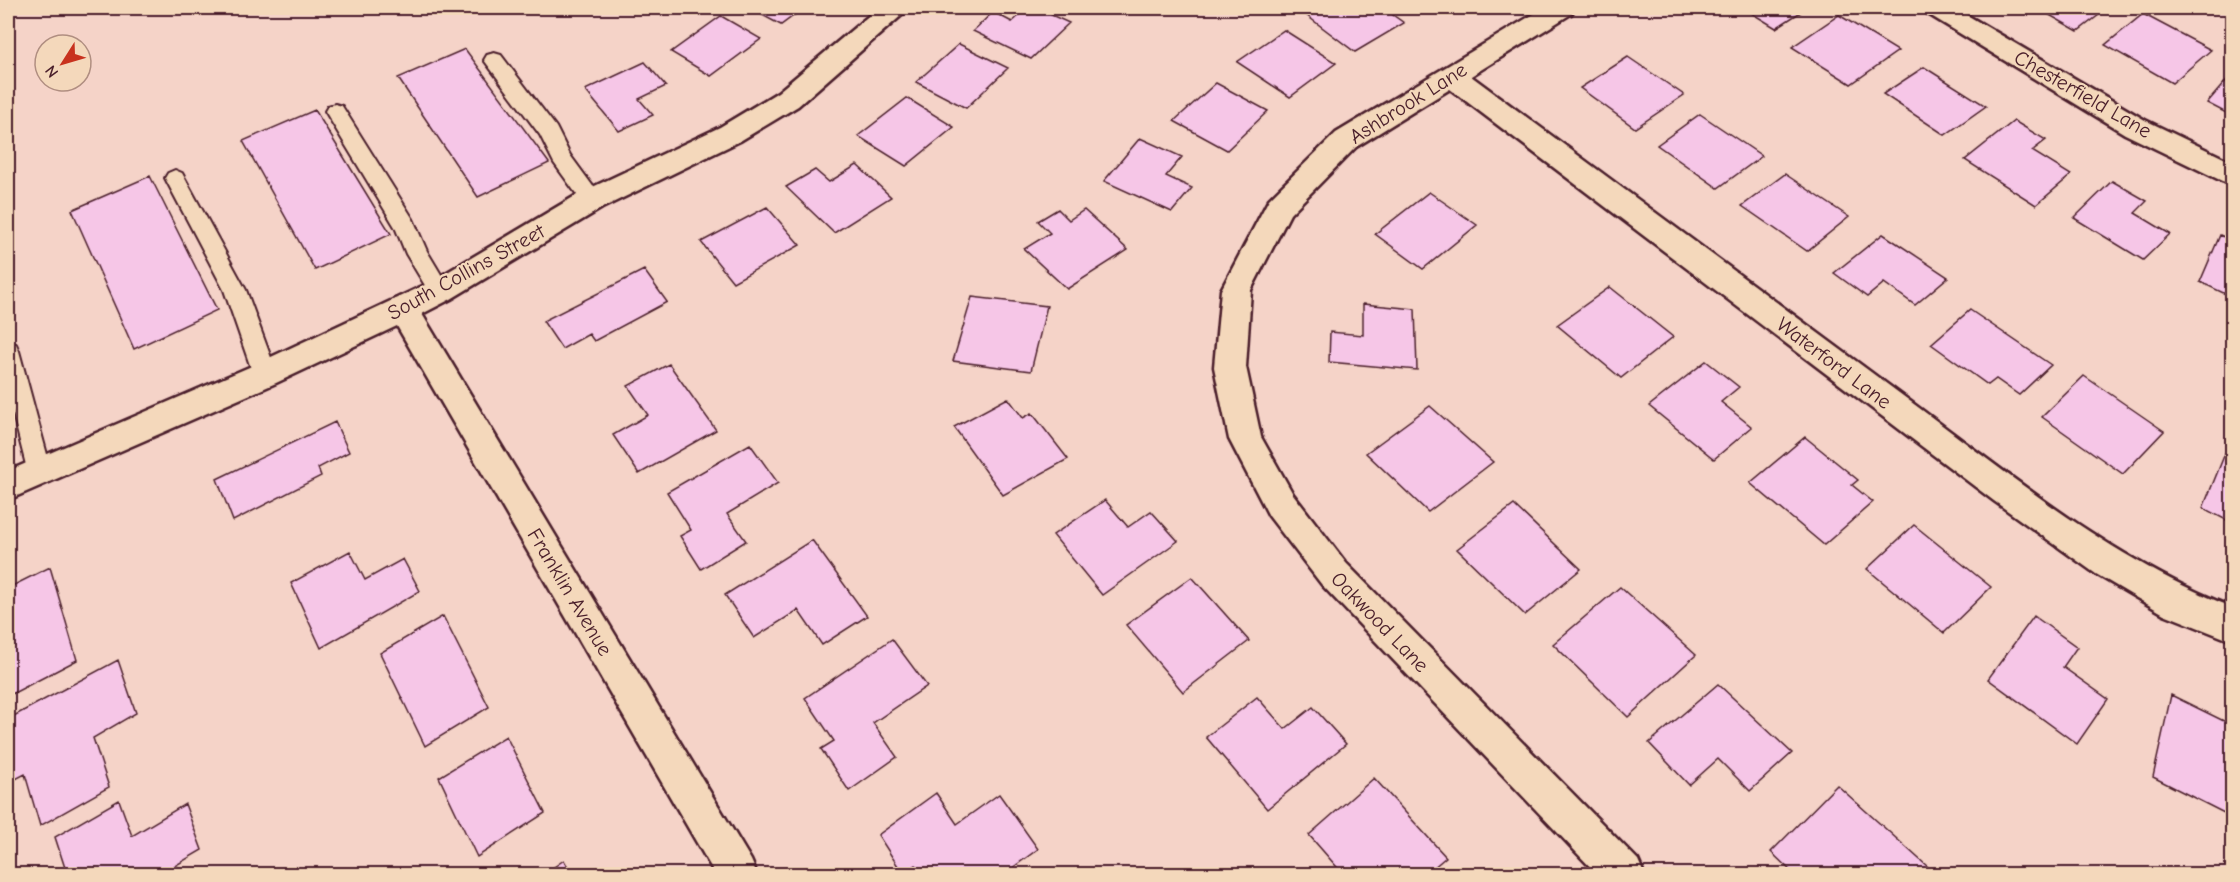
<svg xmlns="http://www.w3.org/2000/svg" width="2240" height="882" font-family="'Comic Neue',sans-serif">
<style>
.building{fill:#f6c6e7;stroke:#4a1f2b;stroke-width:1.5}
.lines{fill:none;stroke-linecap:round;stroke-linejoin:round}
.service-casing{stroke:#4a1f2b;stroke-width:4}
.minor-casing{stroke:#4a1f2b;stroke-width:5}
.service{fill:#f4d8bb;fill-rule:evenodd}
.minor{fill:#f4d8bb;fill-rule:evenodd}
.labels{text-anchor:middle;stroke-width:4.5;stroke-linejoin:round;paint-order:stroke}
.street-label{font-size:21px;fill:#4a1f2b;stroke:#f4d8bb}
</style>
<rect width="100%" height="100%" fill="#f5d3c8"/>
<filter id="ink" filterUnits="userSpaceOnUse"><feTurbulence type="fractalNoise" baseFrequency=".0167" numOctaves="2"/><feDisplacementMap in="SourceGraphic" scale="12" xChannelSelector="R" yChannelSelector="G"/><feConvolveMatrix kernelMatrix="1 2 1 2 8 2 1 2 1" color-interpolation-filters="sRGB"/></filter>
<g filter="url(#ink)">
<path class="building" d="M749 8H804L781 25Z
M1028 8H1036L1069 23 1031 59 973 31 993 12 1012 22Z
M1311 8H1383L1404 23 1355 52 1302 12Z
M1743 8H1807L1776 28Z
M2037 8H2108L2078 31Z
M2143 14 2211 50 2172 83 2105 45Z
M1839 15 1898 51 1851 84 1792 47Z
M721 16 761 39 711 76 671 52Z
M1284 30 1336 63 1290 97 1237 62Z
M959 44 1008 68 966 108 916 82Z
M465 49 549 163 478 197 398 78Z
M1628 57 1684 95 1635 128 1580 88Z
M645 62 666 86 639 99 653 115 619 131 585 90Z
M1924 67 1986 106 1945 135 1883 94Z
M2232 74V116L2207 103Z
M1216 83 1268 111 1227 150 1174 121Z
M907 98 954 127 906 166 858 136Z
M315 110 391 234 315 270 243 141Z
M1700 114 1762 156 1718 188 1657 145Z
M2014 121 2046 140 2032 151 2071 175 2036 205 1965 160Z
M1140 138 1182 157 1166 176 1192 188 1172 212 1104 181Z
M857 165 891 197 834 233 786 187 815 170 829 182Z
M1785 174 1849 217 1807 251 1742 206Z
M150 176 217 310 134 349 72 210Z
M2112 181 2147 201 2135 213 2170 234 2143 260 2074 218Z
M1429 192 1477 225 1423 269 1375 234Z
M767 207 800 245 733 282 701 242Z
M1058 209 1069 220 1084 210 1128 250 1067 289 1024 249 1050 233 1038 221Z
M1883 234 1948 277 1915 305 1884 283 1867 297 1834 273Z
M2220 235 2232 241V297L2200 282Z
M644 270 667 302 594 341 589 334 562 349 543 321Z
M1610 287 1673 337 1621 378 1557 325Z
M972 297 1047 306 1031 371 953 361Z
M1363 304 1415 309 1417 370 1329 362 1330 332 1363 335Z
M1970 310 2051 365 2019 395 1996 379 1988 385 1931 344Z
M1706 361 1739 387 1721 402 1752 427 1714 459 1649 406Z
M669 364 716 430 639 474 613 435 648 415 628 386Z
M2084 376 2164 431 2123 474 2042 417Z
M1008 398 1023 418 1032 413 1068 459 1003 495 954 427Z
M1430 406 1493 462 1428 512 1366 453Z
M335 422 349 452 318 468 321 476 233 521 217 479Z
M1805 437 1858 480 1852 485 1873 502 1824 545 1750 483Z
M750 444 778 483 727 514 746 541 701 569 680 536 691 530 667 492Z
M2228 446 2232 448V523L2203 508Z
M1105 500 1128 527 1151 511 1178 541 1102 595 1053 535Z
M1514 505 1581 569 1525 615 1457 549Z
M1914 525 1991 587 1944 633 1867 569Z
M812 540 867 616 822 645 798 610 754 638 725 595Z
M350 551 365 580 403 559 420 591 321 648 291 583Z
M50 567 77 660 8 696V588Z
M1192 577 1249 641 1183 692 1126 625Z
M1620 587 1696 655 1628 717 1553 644Z
M443 616 489 707 425 746 380 653Z
M2034 616 2077 647 2063 667 2108 699 2077 744 1988 679Z
M892 639 927 686 873 723 897 757 849 791 821 749 834 741 805 698Z
M118 660 136 713 93 738 109 787 40 826 25 774 8 783V719Z
M1718 684 1792 753 1750 791 1718 759 1689 785 1649 743Z
M2171 695 2232 725V817L2153 777Z
M1257 697 1285 729 1313 707 1346 744 1267 809 1206 737Z
M506 736 545 813 477 857 439 777Z
M1374 778 1446 857 1426 874H1343L1309 835Z
M1837 785 1928 867 1921 874H1794L1771 852Z
M936 793 957 824 999 794 1038 849 1004 874H922L916 865 903 874 878 835Z
M119 800 132 836 185 804 202 850 171 868 173 874H67L55 837Z
M564 860 572 874H544Z"/>
<g class="lines">
<defs>
<path id="service" d="M494 53 501 55 556 127 570 155 603 200 599 206 592 208 585 206 554 163 540 135 484 60 487 55Z
M335 104 342 106 413 219 427 251 451 291 448 297 440 300 432 297 406 254 395 227 325 111 328 106Z
M175 170 182 173 246 290 277 374 273 381 265 383 257 381 253 374 224 290 165 178 168 173Z
M8 342 16 344 19 351 52 473 49 480 40 484 31 480 28 473 8 394Z"/>
<path id="minor" d="M878 8H907L903 14 798 106 740 141 602 208 451 299 422 314 751 860 757 874H715L397 326 276 383 8 500V471L254 365 429 283 582 192 720 127 778 92Z
M1544 8H1575L1571 14 1471 76C1614 182 1756 287 1899 393 2005 471 2109 559 2232 607V641L2164 614 2096 574 1994 501 1450 89 1356 147 1290 214 1251 290 1246 367 1261 437 1293 494 1346 563 1638 860 1644 874H1597L1322 585 1269 516 1229 439 1214 367 1221 290 1269 199 1336 133Z
M1924 8H1955L2145 120 2232 162V184L2222 181 2125 134 1928 14Z"/>
</defs>
<use href="#service" class="service-casing"/>
<use href="#minor" class="minor-casing"/>
<use href="#service" class="service"/>
<use href="#minor" class="minor"/>
</g>
</g>
<g class="labels">
<g class="street-label">
<text transform="translate(2083 94) rotate(30)" y="7">Chesterfield Lane</text>
<text transform="translate(1408 103) rotate(-32)" y="7">Ashbrook Lane</text>
<text transform="translate(466 272) rotate(-29)" y="7">South Collins Street</text>
<text transform="translate(1834 363) rotate(37)" y="7">Waterford Lane</text>
<text transform="translate(570 592) rotate(59)" y="7">Franklin Avenue</text>
<text transform="translate(1380 622) rotate(46)" y="7">Oakwood Lane</text>
</g>
</g>
<rect width="2240" height="882" fill="none" stroke="#f4d8bb" stroke-width="30"/>
<rect x="15" y="15" width="2210" height="852" fill="none" stroke="#4a1f2b" stroke-width="2" filter="url(#ink)"/>
<g transform="translate(63 63) rotate(233)"><circle r="28" fill="#f4d8bb" stroke="#b08e81" stroke-width="1.5"/>
<path d="M0-4.5L10 22L0 15L-10 22Z" fill="#c8321e"/>
<text y="-9" font-size="16" font-weight="bold" text-anchor="middle" fill="#4a1f2b">N</text>
</g>
</svg>
